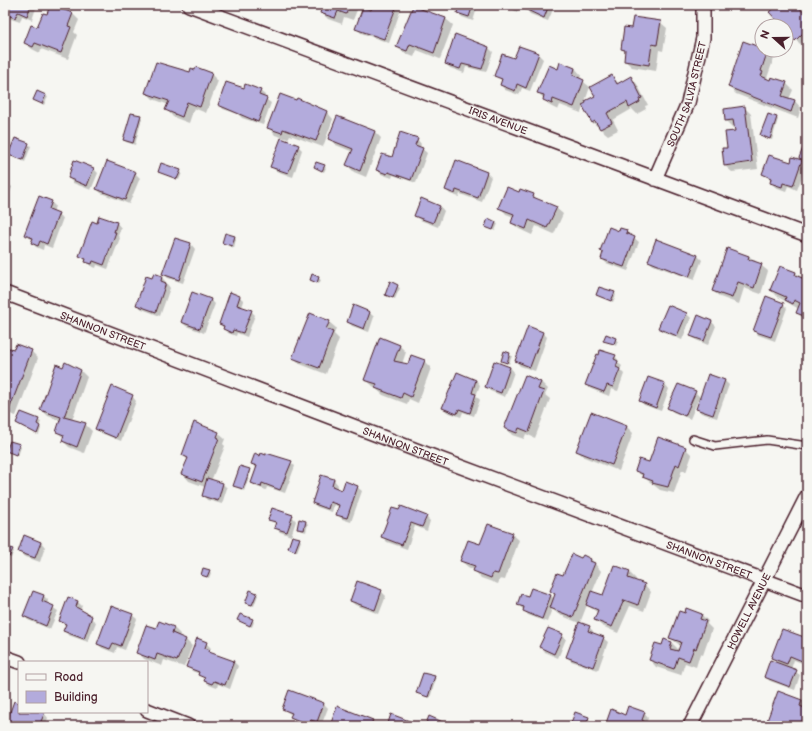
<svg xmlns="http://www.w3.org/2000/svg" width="812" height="731" font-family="'Balsamiq Sans',sans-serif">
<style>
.shadow{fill:#0003}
.building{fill:#b3abdc;stroke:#4a1f2b}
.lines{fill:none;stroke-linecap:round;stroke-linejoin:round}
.lane-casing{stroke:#4a1f2b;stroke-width:10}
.street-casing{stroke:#4a1f2b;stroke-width:16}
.lane{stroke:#f6f6f2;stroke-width:7}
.street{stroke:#f6f6f2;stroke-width:13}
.labels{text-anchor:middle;stroke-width:3;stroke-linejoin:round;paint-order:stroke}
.street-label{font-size:10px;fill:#4a1f2b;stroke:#f6f6f2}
</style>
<rect width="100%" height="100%" fill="#f6f6f2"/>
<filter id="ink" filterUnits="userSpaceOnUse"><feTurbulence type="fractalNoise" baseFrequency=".025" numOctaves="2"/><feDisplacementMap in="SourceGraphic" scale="8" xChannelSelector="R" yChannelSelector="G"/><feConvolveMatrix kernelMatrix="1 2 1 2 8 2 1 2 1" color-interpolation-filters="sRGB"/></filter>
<g filter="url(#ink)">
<path class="shadow" d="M5 5H37L32 20 22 16 20 22 5 17Z
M315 5H359L353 20 344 17 342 24 328 19 321 12 322 10Z
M370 5H397L401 9 389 43 361 33 356 28 372 12 373 6Z
M457 5H478L473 21 462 17 458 13 460 6Z
M505 5H521L517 12Z
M528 5H555L548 21 530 14 526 9Z
M624 5H631L630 8Z
M775 5H796L807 17V38L800 44 786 29V26H783Z
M414 7 446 19 453 25 440 59 417 50 414 57 404 53 397 47Z
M72 13 79 20 74 32 77 35 68 59 41 49 40 53 32 49 25 43 47 15Z
M660 22 667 28 663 51 659 50 656 71 632 67 625 61 626 53 622 49 632 29Z
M456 36 489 48 493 52 486 72 466 67 464 73 450 68 446 64Z
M762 49 768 51 774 58 767 78 768 80 786 83 793 90 789 99 795 101 801 108 798 118 736 94 729 87Z
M538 54 543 59 530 91 522 88 519 95 505 90 501 85 503 81 495 76 515 60Z
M171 66 191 73 211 74 218 81 206 113 194 108 189 123 173 117 167 110 169 105 153 99 146 92Z
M575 68 581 75 580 79 590 87 581 113 560 105 558 110 550 106 538 92 559 70Z
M612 76 619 84 631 78 637 84 648 105 645 106 646 109 637 114 632 109 613 120 618 130 608 135 592 122 597 96Z
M245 89 260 91 265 95 264 98 271 103 263 125 242 118 238 114 223 109 219 104Z
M46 96 48 97 44 105 34 100Z
M297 101 327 112 333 119 323 147 290 135 288 139 275 135 269 128Z
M744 107 751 114 758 169 732 172 725 166 729 148 736 132 735 127 733 128 726 121 725 110Z
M140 116 142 118 135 145 126 142 124 140Z
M776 118 778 119 772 140 763 137 761 135Z
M375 132 381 138 366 177 354 172 347 165 353 152 336 145 329 139Z
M15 139 31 146 25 162 10 155Z
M417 139 421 144 420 147 427 153 416 183 393 175 392 178 381 174 377 169Z
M298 146 302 150 293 177 276 171 271 166Z
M793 158 802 161 806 166 797 190 788 186 786 191 775 187 771 182V180L763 174 791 163Z
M324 166 326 168 324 172 315 167Z
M93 168 98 173 91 190 73 183 69 178Z
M159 171H180L182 173 179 180Z
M135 173 140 178 129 204 101 193 97 189Z
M487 173 491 177 482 202 460 194 459 197 450 194 446 190Z
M5 181 12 187 5 206Z
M519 193 533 195 538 200 556 208 563 214 554 234 536 226 532 235 519 229 512 223 514 217 506 214 500 207Z
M51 202 55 206 53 212 63 218 52 248 44 245 43 250 36 247 32 243 33 240 25 235Z
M440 206 444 211 438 227 420 220 415 216Z
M100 217 117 223 121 228 118 236 120 238 108 269 97 265 96 268 91 266 81 256Z
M488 220 498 224 495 231 486 226Z
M626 231 639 242 628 271 606 263 602 258 604 253 601 250 620 232Z
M235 237 236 239 234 248 223 243Z
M175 239 191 244 195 249 183 283 168 278 163 273Z
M697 255 702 260 694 280 653 265 649 261Z
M749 256 768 271 761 294 744 288 739 304 720 297 713 291Z
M780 267 796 273 807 281V321L797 313 799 309 778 297 771 290Z
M313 275 321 280 319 284 311 280Z
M162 277 170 288 160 316 142 309 137 305Z
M390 283 400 288 395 299 386 294Z
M231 293 240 297 244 301 242 307 251 311 255 315 247 337 237 333 236 336 228 333 220 324Z
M614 293 616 295 613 302 597 295Z
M211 300 215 304 204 333 186 326 182 322Z
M783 304 787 308 775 341 758 335 754 331Z
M353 307 370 313 374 317 369 332 352 326 348 322Z
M687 314 691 318 682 340 664 332 660 328Z
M711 321 716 326 708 345 696 340 691 335Z
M329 322 336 328 334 334 339 339 326 374 300 364 294 358Z
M528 327 543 333 547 337 535 371 520 366 516 361Z
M606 336 618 341 616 346 605 340Z
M399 345 406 352 402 364 409 365 424 361 431 368 418 403 409 399 407 404 383 395 365 379Z
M31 351 38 358 16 416 5 412V362Z
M505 352 512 356 509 364 502 360Z
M615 356 619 361 618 363 622 366 620 370 624 374 618 391 611 389 609 396 591 389 586 385Z
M510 367 514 372 505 397 490 391 486 387Z
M64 368 81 371 87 377 72 420 85 424 92 431 84 453 69 447 63 441 64 438 57 432 61 421 48 416 41 409Z
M526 377 541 382 548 389 545 395 550 399 535 438 526 434 524 439 512 435 506 428Z
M648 378 665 384 669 389 661 411 644 405 640 401Z
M476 380 480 385 476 396 480 400 474 416 463 412 461 417 447 412 443 408Z
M724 380 729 385 717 418 701 413 697 408 700 400H698L690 419 673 412 669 408 695 392 701 398Z
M132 396 136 401 121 441 101 433 97 429Z
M21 413 41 422 39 426 41 428 39 435 19 425Z
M627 427 633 433 619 471 584 457 577 451Z
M218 433 225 439 223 444 225 446 211 481 223 484 227 488 222 504 207 500 203 495 205 487 189 481 183 474 188 460 183 455Z
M19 445 21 447 18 456 7 451Z
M685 448 692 455 686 472 682 470 674 493 660 490 636 471Z
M261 457 290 462 295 466 285 493 267 487 266 490 257 487 252 483 256 468 252 464Z
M249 470 251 472 244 491 236 487 234 485Z
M322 476 334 480 338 485 337 489 342 491 357 487 362 491 351 522 342 519 337 514 340 507 334 505 332 512 317 507 313 503Z
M393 509 426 517 430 521 427 531 415 526 407 549 387 542 383 537Z
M292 516 296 521 291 536 280 532 276 528 277 525 270 520Z
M306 522 308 524 306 532 300 530 298 528Z
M512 534 519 540 505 580 500 579 498 584 481 578 474 570 468 567 461 561 481 546Z
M299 539 301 541 297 552 291 550 289 548Z
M41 542 45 547 40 562 23 556 19 551Z
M7 548 14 551 11 558 5 556Z
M583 556 591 559 601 571 592 593 603 597 629 572 636 579 635 582 645 585 651 592 644 611 630 606 618 633 602 626 595 620 598 613 587 605 580 623 589 627 593 631 592 634 603 638 608 642 598 670 571 661 567 656 579 623 558 614 552 609 547 622 528 615 519 605 529 598 532 589 551 596 554 599 556 596 551 591Z
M209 571 211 573 209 578 202 575Z
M381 591 386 596 379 614 355 605 351 601Z
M34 592 44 596 48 600 47 604 58 611 50 629 28 620 24 616Z
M256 594 258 595 254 606 248 604 246 602Z
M78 602 82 606 80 611 96 622 88 642 68 635 64 630 66 626 60 621Z
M701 614 708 621 707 624 712 629 703 655 700 654 696 667 685 663 681 675 656 667 650 660 663 646 672 643 679 650 681 646 670 638 685 615Z
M132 615 137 619 125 650 117 647 115 653 102 648 98 644Z
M238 620H252L254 622 252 627Z
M174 628 180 634 179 637 185 639 192 646 184 667 164 660 162 666 144 659 138 652 157 630Z
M562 635 566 639 558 658 545 652 541 647Z
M807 639V665L794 660 791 669 800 675 795 690 770 681 765 677 779 664 772 658Z
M206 643 211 648 209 651 212 654 234 662 238 666 230 689 218 684 217 688 209 685 200 674 192 671 187 666Z
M434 677 436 679 430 698 419 694 417 693Z
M290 691 324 704 328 708 321 726 315 724 314 726H307L295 721 291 717 292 715 283 709Z
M802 700 807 706V726H766Z
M19 704V712L44 713 48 718 45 726H6Z
M644 713 648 718 646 724 648 726H606L626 716Z
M588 718 590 720 588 726H572Z
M372 720 376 726H331Z"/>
<path class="building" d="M5 5H31L27 16 18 12 15 18 5 14Z
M50 5 73 13 68 26 71 27 61 53 35 43 33 47 24 43 31 25 37 27 43 13 47 14Z
M318 5H350L346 14 338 11 335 18 320 13 322 7Z
M373 5H397L384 39 355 29 363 7 371 10Z
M459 5H473L469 17 457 13Z
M527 5H549L544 18 525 9Z
M774 5H797L807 16V29L795 41 786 31V26H782L769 12 775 7Z
M413 6 446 18 434 53 410 44 407 51 396 47Z
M633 17 661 21 657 45 652 44 649 65 624 61 625 50 621 49 624 27 631 28Z
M455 34 489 47 482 69 462 64 460 69 445 64Z
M743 41 762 48V50H768L761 71 763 72 761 76 770 80 771 77 787 82 782 96 795 100 791 112 728 87Z
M519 46 539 53 526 88 517 84 515 91 500 85 502 79 494 76 502 54 514 58Z
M156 62 190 72 191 68 195 70 196 67 212 73 200 107 187 102 182 117 165 110 169 101 145 93Z
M560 62 575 68 573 75 584 80 574 107 553 99 552 104 543 100 544 95 537 93 549 65 558 69Z
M612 75 617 84 631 76 642 98 639 99 640 102 629 108 627 102 607 113 612 123 600 129 595 121 592 123 582 105 586 103 585 101 595 96 590 87Z
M226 82 244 88 245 84 261 90 259 95 267 98 258 122 218 105Z
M37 91 46 95 42 104 33 100Z
M280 94 296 100 297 98 327 111 316 141 283 129 282 133 267 128Z
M745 106 752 162 724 166 722 148H727L725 132 735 131 733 120 725 121 724 109Z
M131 113 141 115 133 143 123 140Z
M768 114 777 117 770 139 760 135Z
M337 116 375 131 360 171 346 165 353 149 328 139Z
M400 132 418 138 415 145 423 148 411 180 388 172 387 174 376 170 382 154 392 157Z
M15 138 29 143 23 160 8 155Z
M281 138 299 145 288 173 270 167Z
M806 140H807V161L799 158Z
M769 155 791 162 792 157 802 160 793 186 783 183 782 187 770 183 771 178 762 174Z
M74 160 94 168 87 186 68 178Z
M456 160 487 172 478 198 456 190 455 194 445 190Z
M107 161 136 172 125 200 96 189Z
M316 162 325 165 322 171 314 167Z
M161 163 181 170 177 179 158 172Z
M507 187 519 192 520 189 534 194 533 197 557 207 547 228 529 220 526 229 511 223 514 214 498 208Z
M39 196 52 201 49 209 59 213 47 244 40 241 38 246 31 243 33 238 24 235Z
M421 198 440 206 433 223 414 216Z
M99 216 117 222 114 232H116L104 265 93 261 92 264 85 262 86 259 79 256 92 221 97 223Z
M488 218 496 222 493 230 485 227Z
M609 227 619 231 620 228 627 230 626 233 635 237 624 267 601 259 603 252 600 251Z
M225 233 235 236 232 246 222 243Z
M175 238 191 243 179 280 162 274Z
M656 239 698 255 689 277 648 261Z
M727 248 749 256 748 259 762 264 754 288 738 282 732 298 712 291Z
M780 266 796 272 795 275 807 280V317L796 313 800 303 794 300 793 304 785 300 786 297 770 290Z
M154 273 162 276 161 281 166 283 156 312 136 305 146 276 152 278Z
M312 274 319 277 317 283 310 280Z
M390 281 398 285 393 298 385 295Z
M599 287 615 292 611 301 596 295Z
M192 292 211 299 200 329 181 322Z
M230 292 240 296 237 305 252 310 243 333 233 330 232 333 223 329 224 326 219 324Z
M766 296 784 303 771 337 753 331Z
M353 305 370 312 364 329 347 322Z
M668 305 687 313 677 336 658 328Z
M310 313 330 321 326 329 333 332 319 368 292 358Z
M698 315 712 321 704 341 690 336Z
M528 326 543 332 530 367 515 361Z
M606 334 616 338 614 344 603 341Z
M380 337 400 345 394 361 408 364 411 355 425 360 411 397 403 393 401 398 375 388 377 384 364 380Z
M16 344 32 350 9 410 5 408V359L9 348 14 349Z
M600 350 616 355 614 359 618 361 616 367 620 369 613 387 607 385 604 392 585 385 597 354 599 355Z
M504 351 510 353 507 363 501 361Z
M494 361 510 367 501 393 485 387Z
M65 362 81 370 64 417 86 423 77 447 62 441 64 435 56 432 61 417 40 410 56 364 63 367Z
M457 372 476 380 472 393 476 394 470 413 459 409 457 414 442 408Z
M708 374 725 380 713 415 696 409Z
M525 375 541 382 538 389 544 391 529 432 519 428 517 433 504 428Z
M648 377 665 383 656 408 639 401Z
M678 384 696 391 685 416 667 408Z
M112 386 133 395 116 438 95 429Z
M21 412 39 419 37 424 40 426 37 434 16 423Z
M591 412 627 426 612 465 576 451Z
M194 422 219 432 217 437 219 438 202 482 181 474 188 458 182 455Z
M658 437 686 447 679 466 676 464 668 487 652 483 653 481 642 477 643 474 635 471 639 459 649 462Z
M10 441 20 444 16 455 6 451Z
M255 453 260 456 261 453 266 455V453L292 461 280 490 262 483 261 487 251 483 257 466 251 464Z
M240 466 250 469 243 489 233 486Z
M321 475 334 479 332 486 342 490 345 481 358 486 347 518 336 515 339 505 330 502 328 509 312 503Z
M207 478 223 483 218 501 202 496Z
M401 506 427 516 422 527 411 523 402 545 381 537 392 508 399 510Z
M272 508 293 515 287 532 274 528 276 522 268 520Z
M299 519 306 521 304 530 297 529Z
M488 524 513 533 498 574 493 573 491 578 473 571 475 566 460 561 468 540 480 544Z
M24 535 41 542 35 558 18 552Z
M292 536 300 538 295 551 288 548Z
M6 546 13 549 9 557 5 556Z
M572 554 581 558 583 555 591 559 590 561 595 563 573 617 550 608 555 594 550 591 557 573 563 575Z
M614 565 630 571 628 578 645 584 638 605 624 600 612 627 594 620 598 610 586 605 591 591 603 595Z
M203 568 210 570 207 577 201 575Z
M357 581 382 590 375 610 350 601Z
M531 588 551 595 542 619 523 611 524 607 517 605 521 594 528 596Z
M250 590 257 593 252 605 245 603Z
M33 591 44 595 42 601 54 606 46 626 23 616Z
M68 597 78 601 76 607 92 616 84 639 63 631 66 624 59 621Z
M111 606 133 614 121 646 113 643 110 649 97 644Z
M686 608 702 614 700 619 706 621 696 649 694 648 689 661 678 657 674 669 649 660 655 643 662 645 664 639 672 642 670 649 678 651 681 642 669 638 679 611 685 613Z
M240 614 253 619 250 626 237 620Z
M159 621 174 627 172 633 186 639 177 661 157 654 155 660 136 653 146 625 156 628Z
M579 622 590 626 588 631 604 637 593 667 566 657Z
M548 628 563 634 554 654 539 647Z
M782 629 807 638V663L790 656 787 664 771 658Z
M197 638 207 642 205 648 210 650 209 652 234 661 225 685 214 681 212 684 204 681 205 678 198 675 199 672 186 667Z
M770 660 797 670 790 687 764 677Z
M423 673 435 676 428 697 416 693Z
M289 690 324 703 317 722 311 720 309 725 290 717 292 713 282 709Z
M778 691 802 700 800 706 807 709V726H765Z
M14 701 19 703V712H45L39 726H5Z
M337 706 373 720 370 726H330Z
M628 706 645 712 642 720 645 722 644 726H605L611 709 625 715Z
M575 712 589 717 586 726H570Z
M391 714 412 722 411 726H387Z
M429 716 445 723 444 726H425Z"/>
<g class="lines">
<defs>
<path id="lane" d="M693 439 715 446 767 440 807 446"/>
<g id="street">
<path id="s1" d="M189 5 807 235"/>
<path id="s2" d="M655 179 688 103 703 38V5"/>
<path id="s3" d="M5 293 432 456 807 596"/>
<path d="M5 657 19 662"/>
<path d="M147 710 188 726"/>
<path id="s4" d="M690 726 807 496"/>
</g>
</defs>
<use href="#lane" class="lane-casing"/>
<use href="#street" class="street-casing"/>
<use href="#lane" class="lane"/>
<use href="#street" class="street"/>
</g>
</g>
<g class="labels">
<g class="street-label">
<text dy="4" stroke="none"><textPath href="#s2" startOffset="91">SOUTH SALVIA STREET</textPath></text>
<text dy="4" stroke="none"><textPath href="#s1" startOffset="330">IRIS AVENUE</textPath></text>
<text dy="4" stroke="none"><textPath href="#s3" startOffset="105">SHANNON STREET</textPath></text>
<text dy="4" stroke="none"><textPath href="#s3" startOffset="429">SHANNON STREET</textPath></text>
<text dy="4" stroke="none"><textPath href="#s3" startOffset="753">SHANNON STREET</textPath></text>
<text dy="4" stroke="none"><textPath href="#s4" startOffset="129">HOWELL AVENUE</textPath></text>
</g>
</g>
<rect width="812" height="731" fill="none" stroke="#f6f6f2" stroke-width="20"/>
<rect x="10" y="10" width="792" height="711" fill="none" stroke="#4a1f2b" stroke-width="1.5" filter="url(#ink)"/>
<rect x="18" y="661" width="130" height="52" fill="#f6f6f2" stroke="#b1a0a2"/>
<rect x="26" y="674" width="20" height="6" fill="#f6f6f2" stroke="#b1a0a2"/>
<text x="54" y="681" font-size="12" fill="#4a1f2b">Road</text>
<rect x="26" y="691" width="20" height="12" fill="#b3abdc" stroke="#b1a0a2"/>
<text x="54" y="701" font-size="12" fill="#4a1f2b">Building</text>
<g transform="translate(774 38) rotate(291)"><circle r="19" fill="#f6f6f2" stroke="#b1a0a2"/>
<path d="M0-3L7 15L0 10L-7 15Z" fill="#4a1f2b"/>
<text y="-6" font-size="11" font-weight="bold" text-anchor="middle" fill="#4a1f2b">N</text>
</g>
</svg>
